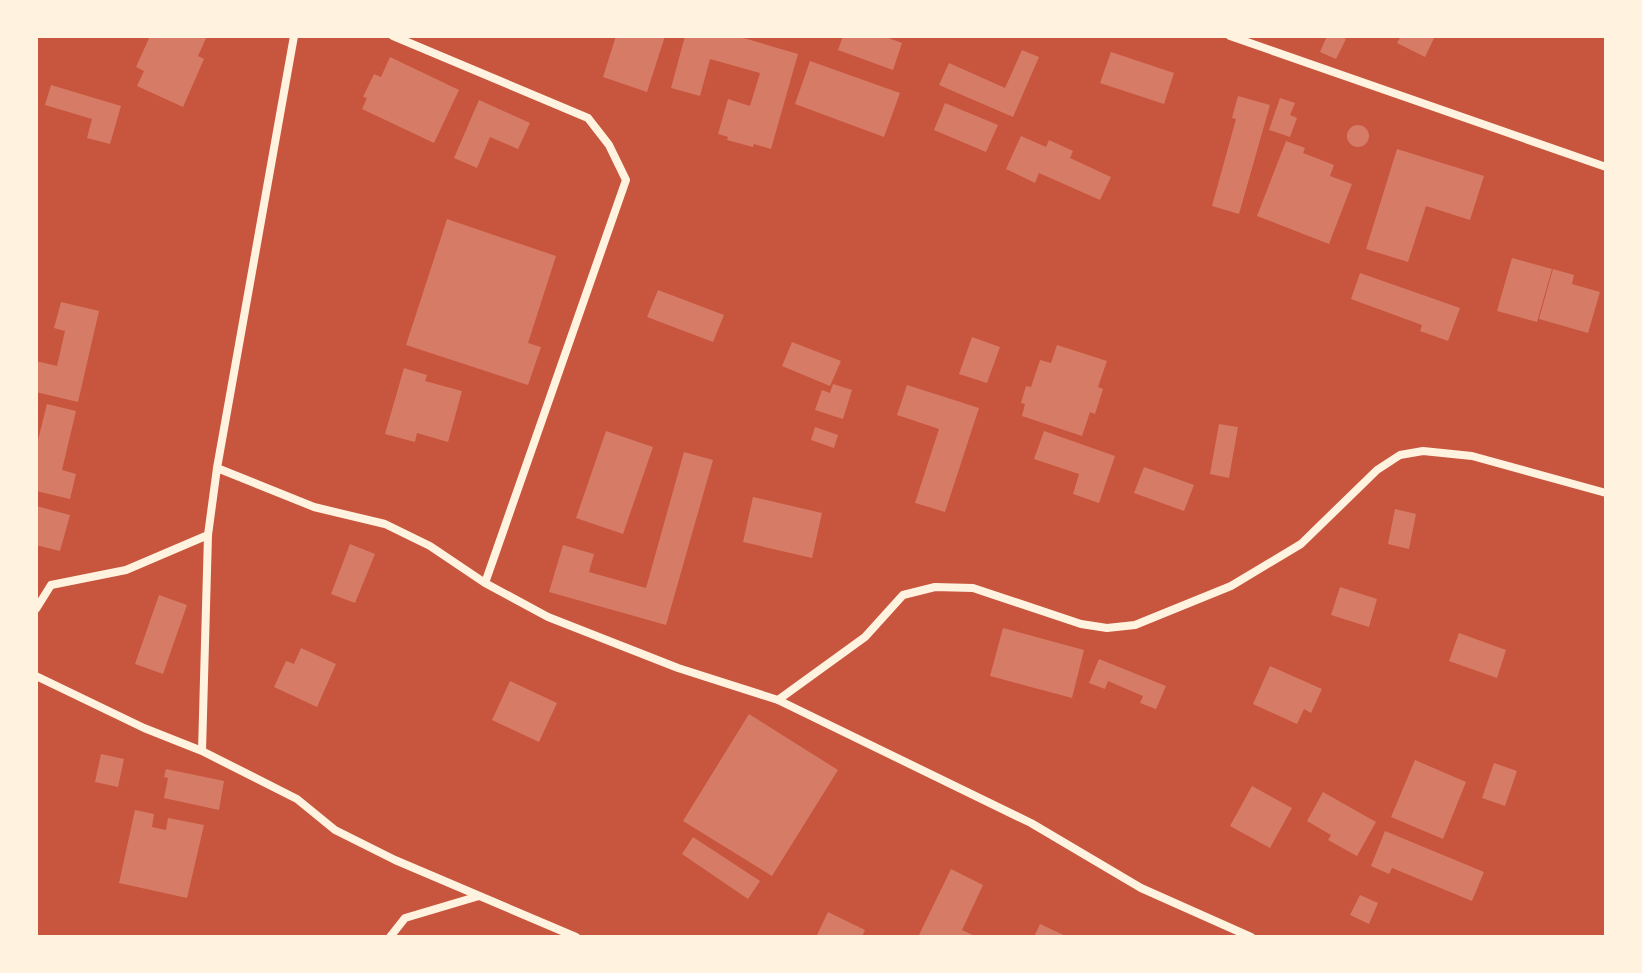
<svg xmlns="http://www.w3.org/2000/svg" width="1642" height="973" font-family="'PT Sans Narrow',sans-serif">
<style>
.building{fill:#d67c66}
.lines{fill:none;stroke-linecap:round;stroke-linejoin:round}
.minor{stroke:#fff3e0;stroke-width:8}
</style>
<rect width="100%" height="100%" fill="#c8553d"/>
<path class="building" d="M150 36H207L198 56 204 59 183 107 137 86 144 71 136 67Z
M616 36H665L647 92 603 77Z
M685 36H737L798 54 771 149 754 144 753 147 727 140 728 137 718 134 728 99 750 106 760 73 710 59 700 96 671 88Z
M843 36H883L902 43 893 70 838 50Z
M1327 36H1339L1346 39 1336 59 1320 52Z
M1401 36H1435L1425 57 1397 43Z
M1022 50 1039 57 1013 117 939 85 949 63 1005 88Z
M1111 52 1174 73 1164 104 1100 83Z
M390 57 459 90 434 143 362 109 367 98 363 97 374 74 381 77Z
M810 61 900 93 884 137 795 104Z
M51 85 121 106 110 144 87 138 92 119 45 105Z
M1238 96 1270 105 1239 214 1212 206 1236 119 1232 118Z
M1280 98 1295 103 1290 115 1297 118 1290 137 1269 130Z
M479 100 530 123 518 149 490 137 477 168 454 158Z
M945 103 998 125 986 152 934 130Z
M1347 136a11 11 0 1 1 22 0a11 11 0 1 1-22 0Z
M1021 136 1046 147 1049 140 1073 151 1070 158 1111 177 1100 200 1039 173 1035 183 1006 169Z
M1286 141 1305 148 1303 153 1334 165 1330 176 1352 184 1329 244 1257 216Z
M1397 149 1484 176 1470 220 1426 206 1408 262 1366 249Z
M447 219 556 256 528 343 541 347 528 385 406 345Z
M1512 258 1552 269 1537 322 1497 311Z
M1553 269 1574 275 1572 284 1600 292 1588 333 1539 319Z
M1360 273 1460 308 1448 341 1420 331 1422 325 1351 299Z
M658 290 724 315 713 342 647 317Z
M61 302 99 311 78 402 36 392V361L57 366 65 331 54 328Z
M972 337 1000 347 987 383 959 374Z
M792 342 841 361 830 386 782 366Z
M1057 345 1107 361 1098 387 1103 389 1095 414 1090 412 1082 436 1022 416 1025 404 1021 403 1026 386 1031 387 1040 360 1051 363Z
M404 368 427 375 425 381 462 391 448 442 417 433 415 442 385 434Z
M833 384 852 390 843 419 815 410 822 390 830 393Z
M907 385 979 408 945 512 915 503 939 429 897 415Z
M47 404 76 411 62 470 76 474 70 499 36 491V448Z
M1219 424 1238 427 1229 478 1210 474Z
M815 427 838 435 834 448 811 440Z
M606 431 653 447 623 534 576 518Z
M1044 431 1115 456 1099 503 1073 494 1079 474 1034 459Z
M684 452 713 460 666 625 549 592 563 545 594 554 589 572 646 588Z
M1144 467 1194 485 1184 511 1134 493Z
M753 497 822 513 812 558 743 542Z
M36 506 70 515 60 551 36 545Z
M1395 509 1416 514 1409 549 1388 544Z
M350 544 375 554 355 603 331 594Z
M1340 587 1377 599 1369 627 1331 615Z
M159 595 187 605 163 674 135 664Z
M1003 628 1084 650 1072 698 990 676Z
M1459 633 1506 650 1497 678 1449 661Z
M301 648 336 664 317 707 274 687 286 661 294 664Z
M1099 659 1166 686 1156 709 1140 703 1143 696 1108 681 1105 689 1089 683Z
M1270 666 1322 689 1311 713 1304 709 1297 724 1253 704Z
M510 681 557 703 539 742 492 720Z
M749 714 838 770 772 876 683 821Z
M101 754 124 759 118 787 95 782Z
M1415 760 1466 782 1443 839 1391 817Z
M1494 763 1517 771 1505 806 1482 798Z
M166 769 224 781 219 810 164 798 168 778 164 777Z
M1252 786 1292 808 1270 848 1230 826Z
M1323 792 1376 822 1357 856 1328 840 1331 835 1307 821Z
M135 810 154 814 152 827 166 830 168 818 204 825 187 898 119 883Z
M1385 831 1484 872 1472 901 1392 868 1389 874 1371 866Z
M693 837 760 881 748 899 682 854Z
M951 869 983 885 962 930 977 937H918Z
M1360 895 1378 903 1369 924 1350 915Z
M828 912 865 930 862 937H816Z
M1040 924 1068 937H1034Z"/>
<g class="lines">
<path class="minor" d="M393 36 588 118 609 145 626 180 485 583
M1230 36 1606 167
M217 468 314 507 385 524 430 546 485 583 548 617 678 668 778 700 1031 823 1141 888 1251 937
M36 609 51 585 126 570 208 535
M36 676 144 728 202 751 297 799 335 830 395 860 576 937
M778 700 865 637 903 595 935 587 973 588 1081 624 1107 628 1135 625 1231 586 1301 544 1377 470 1400 455 1423 451 1472 456 1606 493
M202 751 208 535 217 468 294 36
M390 937 405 918 479 896"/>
</g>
<rect width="1642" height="973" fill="none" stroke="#fff3e0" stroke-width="76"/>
</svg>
